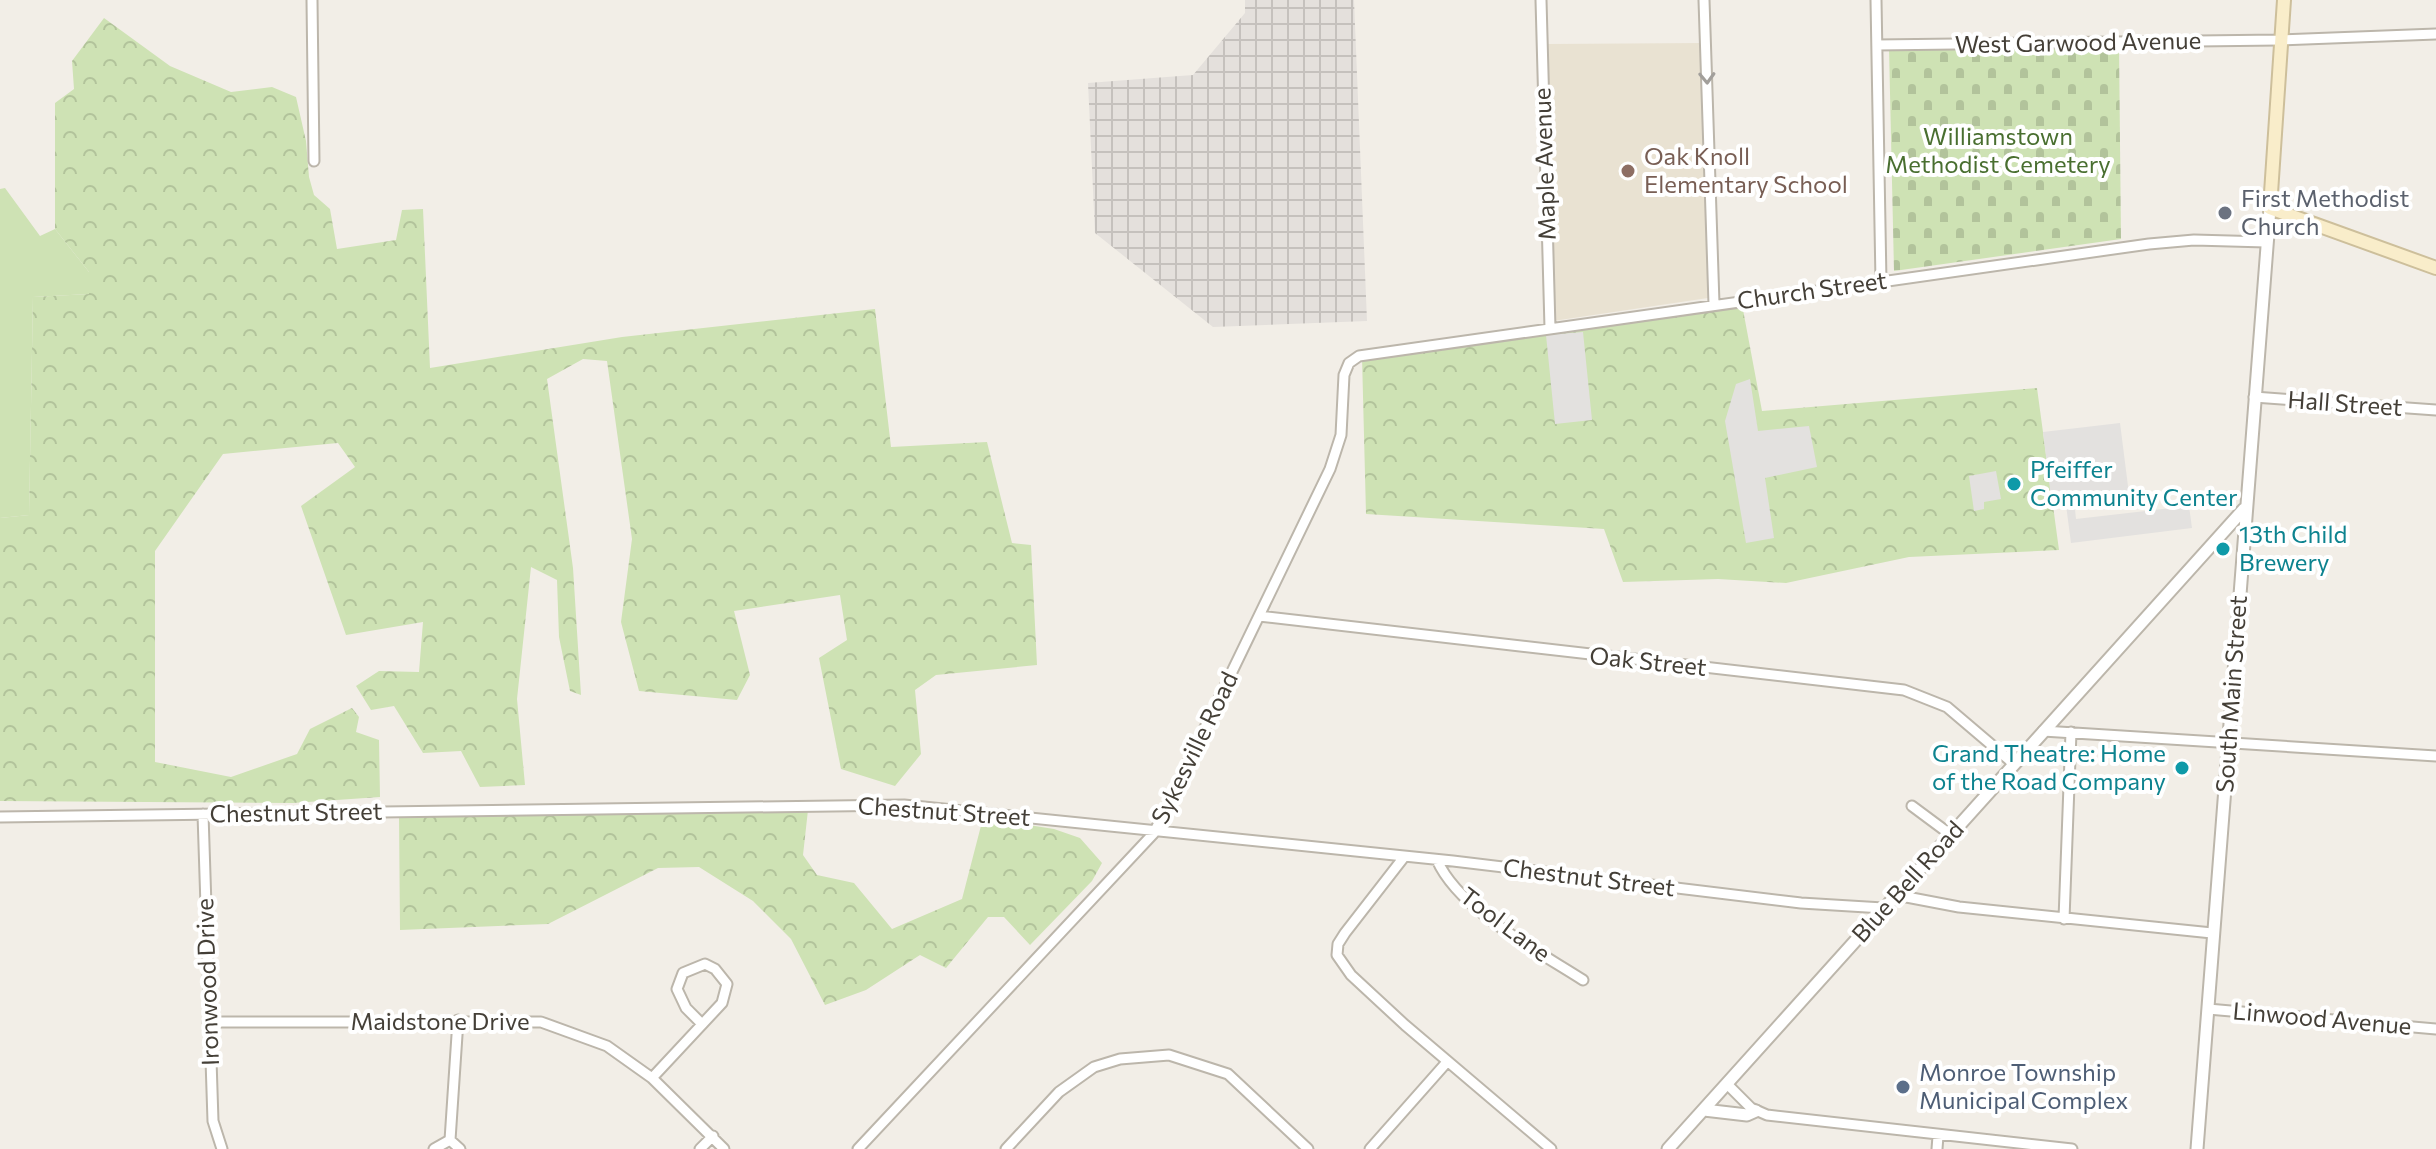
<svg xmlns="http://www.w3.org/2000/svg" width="2436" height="1149" font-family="Commissioner,sans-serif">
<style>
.industrial{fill:url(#industrial-grid)}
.education{fill:#e9e2d2}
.green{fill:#cee2b4}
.forest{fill:url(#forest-crowns)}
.cemetery{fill:url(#cemetery-stones)}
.parking{fill:#e3e1df}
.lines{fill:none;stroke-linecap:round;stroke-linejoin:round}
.minor-casing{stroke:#bcb6ab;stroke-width:13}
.tertiary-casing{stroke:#bcb6ab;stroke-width:15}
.secondary-casing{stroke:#cdbf9b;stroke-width:16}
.minor{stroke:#fff;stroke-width:9}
.tertiary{stroke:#fff;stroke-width:11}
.secondary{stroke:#f9edca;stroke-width:12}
.oneway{stroke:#a29f9b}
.education-dot{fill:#8d6e63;stroke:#fff;stroke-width:3}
.worship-dot{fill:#6b7280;stroke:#fff;stroke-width:3}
.culture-dot{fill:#0f9aa8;stroke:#fff;stroke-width:3}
.service-dot{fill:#5c6f8a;stroke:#fff;stroke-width:3}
.labels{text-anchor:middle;stroke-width:8;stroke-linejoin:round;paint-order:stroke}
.street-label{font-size:24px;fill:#443f37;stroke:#fff}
.park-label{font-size:24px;fill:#496f30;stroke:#fff}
.education-label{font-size:24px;fill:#785e54;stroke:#fff;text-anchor:start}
.worship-label{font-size:24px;fill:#5b616d;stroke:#fff;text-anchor:start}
.culture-label{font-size:24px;fill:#0d838f;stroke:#fff;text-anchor:start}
.service-label{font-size:24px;fill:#4e5e75;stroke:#fff;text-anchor:start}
</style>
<defs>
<pattern id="industrial-grid" width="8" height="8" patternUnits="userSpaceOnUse" patternTransform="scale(2)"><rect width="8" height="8" fill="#e4e0dc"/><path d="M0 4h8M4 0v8" fill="none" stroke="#c5c1bd"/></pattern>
<pattern id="forest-crowns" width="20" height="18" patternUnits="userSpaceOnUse" patternTransform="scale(2)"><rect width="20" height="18" fill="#cee2b4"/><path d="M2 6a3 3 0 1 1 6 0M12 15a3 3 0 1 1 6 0" fill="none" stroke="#b2c39b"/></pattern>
<pattern id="cemetery-stones" width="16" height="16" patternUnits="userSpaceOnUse" patternTransform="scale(2)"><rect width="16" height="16" fill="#cee2b4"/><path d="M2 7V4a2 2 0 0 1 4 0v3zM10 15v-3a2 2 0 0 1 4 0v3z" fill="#b2c39b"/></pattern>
</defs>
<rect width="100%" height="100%" fill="#f2eee7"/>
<path class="industrial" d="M1245 0H1354L1367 321 1213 327 1095 233 1088 83 1193 75 1245 13Z"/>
<path class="education" d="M1702 43 1708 298 1553 321 1548 44Z"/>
<path class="green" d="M5 188 40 236 55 229 89 272V294L33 297 29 515 0 518V189Z"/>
<path class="forest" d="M104 18 170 66 231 92 272 87 296 97 306 141 309 177 314 195 330 209 337 249 396 240 402 210 423 209 430 368 622 337 875 309 891 447 987 442 1012 543 1031 545 1037 665 936 675 915 690 921 754 895 786 841 769 819 658 847 640 840 595 734 611 750 675 737 700 639 691 621 622 632 539 607 361 583 359 547 379 573 568 581 695 570 691 559 637 557 580 531 567 517 699 525 785 480 787 461 751 423 753 394 706 371 710 356 686 379 671 419 672 423 622 346 635 301 506 355 467 338 443 223 454 155 551V762L231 777 297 754 310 729 352 708 359 717 356 732 379 740 380 797 293 803 0 801V518L29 515 33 297 89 294V272L55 229V103L74 89 72 61Z
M1741 299 1762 411 2037 388 2059 550 1909 557 1786 583 1718 579 1623 582 1604 529 1366 514 1362 357Z
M703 810H808L803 855 817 875 854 883 892 929 962 899 983 818 1054 829 1080 838 1102 863 1092 881 1030 945 1004 917H988L946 968 920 955 866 990 825 1005 791 939 753 901 699 867 658 868 548 924 400 930 399 816Z"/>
<path class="cemetery" d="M2119 45 2121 239 1894 271 1889 48Z"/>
<path class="parking" d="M1583 332 1592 420 1555 424 1546 335Z
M1750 379 1758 431 1809 426 1817 467 1765 478 1774 538 1746 543 1725 421 1736 384Z
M2120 423 2129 494 2074 500 2076 519 2189 506 2192 528 2071 543 2066 505 2052 506 2043 432Z
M1996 471 2001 499 1984 502V509L1974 511 1969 476Z"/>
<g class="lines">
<defs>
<path id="minor" d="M312 0 314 161
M1541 0 1550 328
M1704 0 1714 304
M1876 0 1881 282
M1877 45 2279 40 2436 34
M2254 397 2436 410
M1259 616 1904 690 1947 707 2014 764
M2043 731 2436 756
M1912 806 1951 835
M203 814 213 1121 222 1149
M0 817 904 805 1453 861 1801 903 1883 908
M1404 857 1345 933 1338 944 1337 955 1351 975 1405 1025 1551 1149
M1437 860C1459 910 1538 951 1583 980
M1896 895 1959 907 2212 933
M2064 919 2071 732
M2208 1009 2436 1029
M208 1022H541L607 1046 652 1078 724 1149
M652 1078 722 1003 727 984 715 969 705 964 683 973 677 989 686 1008 701 1023
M1727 1084 1751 1108 1767 1115 2072 1149
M450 1140 458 1020
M450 1140 460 1149
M434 1149 450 1140
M700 1149 713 1136
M858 1149 1154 833 1330 469 1341 435 1344 375 1349 363 1359 356 2149 244 2194 240 2266 242
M1006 1149 1059 1092 1094 1067 1120 1059 1169 1055 1228 1074 1308 1149
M1370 1149 1447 1062
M1937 1149 1938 1136"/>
<path id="tertiary" d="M1704 1110 1747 1115 1756 1111
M1668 1149 2244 509
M2197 1149 2270 208"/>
<path id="secondary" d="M2284 0 2270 208 2436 268"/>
</defs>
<use href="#minor" class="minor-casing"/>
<use href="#tertiary" class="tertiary-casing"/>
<use href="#secondary" class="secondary-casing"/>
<use href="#minor" class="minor"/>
<use href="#tertiary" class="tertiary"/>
<use href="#secondary" class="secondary"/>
</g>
<defs><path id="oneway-chevron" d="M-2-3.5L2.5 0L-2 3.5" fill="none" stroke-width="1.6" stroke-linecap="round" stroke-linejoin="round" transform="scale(2)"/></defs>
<use class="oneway" href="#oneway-chevron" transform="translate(1707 78) rotate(88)"/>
<circle class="education-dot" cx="1628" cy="171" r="8"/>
<circle class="worship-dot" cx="2225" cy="213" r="8"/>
<g class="culture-dot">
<circle cx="2014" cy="484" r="8"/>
<circle cx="2223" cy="549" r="8"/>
<circle cx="2182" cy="768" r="8"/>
</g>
<circle class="service-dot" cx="1903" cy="1087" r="8"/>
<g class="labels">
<g class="street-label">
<text transform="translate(2078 43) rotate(-1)" y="8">West Garwood Avenue</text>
<text transform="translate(1545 164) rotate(-92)" y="8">Maple Avenue</text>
<text transform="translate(1812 291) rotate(-8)" y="8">Church Street</text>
<text transform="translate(2345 404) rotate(4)" y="8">Hall Street</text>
<text transform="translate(1648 662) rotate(6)" y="8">Oak Street</text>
<text transform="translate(2232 694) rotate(-86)" y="8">South Main Street</text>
<text transform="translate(1195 748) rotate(-64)" y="8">Sykesville Road</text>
<text transform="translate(944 812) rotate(4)" y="8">Chestnut Street</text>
<text transform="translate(296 813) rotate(-1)" y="8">Chestnut Street</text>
<text transform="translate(1589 878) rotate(7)" y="8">Chestnut Street</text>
<text transform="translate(1908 882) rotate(-48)" y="8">Blue Bell Road</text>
<text transform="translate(1505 925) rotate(37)" y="8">Tool Lane</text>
<text transform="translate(208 982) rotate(-92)" y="8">Ironwood Drive</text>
<text transform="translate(2322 1019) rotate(5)" y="8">Linwood Avenue</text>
<text x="440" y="1030">Maidstone Drive</text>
</g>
<g class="park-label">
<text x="1998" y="145">Williamstown<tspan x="1998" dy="28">Methodist Cemetery</tspan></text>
</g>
<g class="education-label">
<text x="1644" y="165">Oak Knoll<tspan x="1644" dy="28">Elementary School</tspan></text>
</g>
<g class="worship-label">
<text x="2241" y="207">First Methodist<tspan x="2241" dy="28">Church</tspan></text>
</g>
<g class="culture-label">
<text x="2030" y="478">Pfeiffer<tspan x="2030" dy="28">Community Center</tspan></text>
<text x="2239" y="543">13th Child<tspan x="2239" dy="28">Brewery</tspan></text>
<text x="2166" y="762" text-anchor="end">Grand Theatre: Home<tspan x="2166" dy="28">of the Road Company</tspan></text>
</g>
<g class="service-label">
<text x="1919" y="1081">Monroe Township<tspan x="1919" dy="28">Municipal Complex</tspan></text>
</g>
</g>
</svg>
